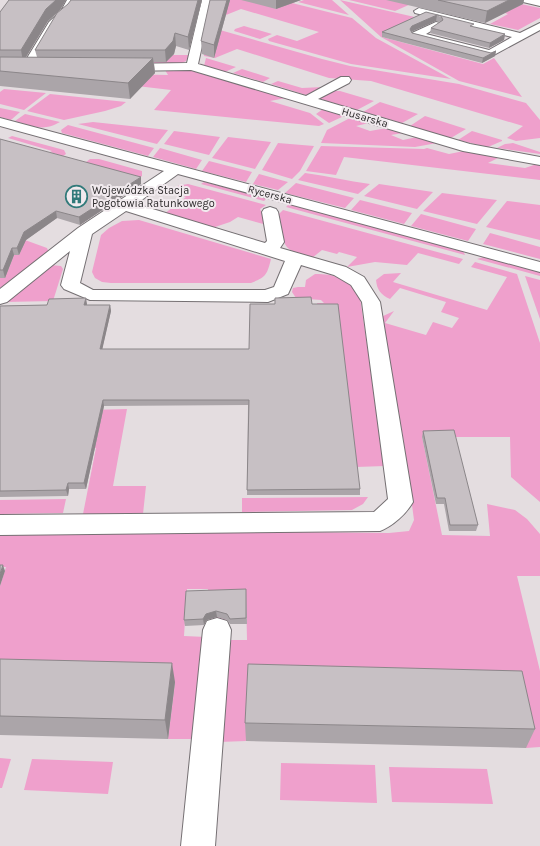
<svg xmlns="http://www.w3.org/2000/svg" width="540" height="846" font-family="Karla,sans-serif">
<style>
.green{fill:#efa0cc}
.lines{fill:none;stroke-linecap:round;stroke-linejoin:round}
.minor-casing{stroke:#757073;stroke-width:2}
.minor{fill:#fff;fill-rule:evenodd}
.wall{fill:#aba5a9}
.shaded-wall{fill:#8b8689}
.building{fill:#c7c0c4;stroke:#8b8689}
.labels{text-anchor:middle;stroke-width:4;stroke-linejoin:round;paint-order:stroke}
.far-street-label{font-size:11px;fill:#2b292a;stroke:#f1eaee}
.far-poi-label{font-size:11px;fill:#2b292a;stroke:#f1eaee;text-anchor:start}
</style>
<rect width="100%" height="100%" fill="#e4dde0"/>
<path class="green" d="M220 0H280L352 18 376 38 451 79 351 64 269 41 268 39 277 35 297 41 319 32 241 9 221 17Z
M304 0H332L349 15 298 2Z
M340 0 419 18 382 37 483 64 494 58 522 97 459 81 381 37Z
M349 0H420L395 11Z
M502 0 540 8V18L518 30 490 24 508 14 495 10Z
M244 26 272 34 260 39 234 31 235 29Z
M220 30 322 59 350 66 459 84 526 103 540 120V138L516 141 507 138 523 126 371 81 329 78 237 49 215 58 204 56 206 45Z
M147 55H189L186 61 182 63 141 65Z
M206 58 236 67 225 72 204 66Z
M242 69 270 78 263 82 233 73Z
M165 70 192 71 286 98 270 101 310 113 324 124 319 126 154 110 171 90 69 78 114 74 168 75Z
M278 81 302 88 323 87 306 95 271 84Z
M4 89 46 93 24 110 0 104V92Z
M333 91H340L374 101 357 110 317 98Z
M50 94 126 102 121 106 105 111 64 120 27 111Z
M380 102 418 114 402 123 363 112Z
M0 108 20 112 11 120 0 117Z
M323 109 344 116 329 123 316 114Z
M25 114 60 122C43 132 33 126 15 121Z
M425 116 466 129 451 138 410 126Z
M350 118 369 123 356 126 370 131 387 128 403 133 391 135 403 140 417 137 437 143 415 147 321 143 327 130Z
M93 122 168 130 157 144 78 124Z
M68 125 154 148 148 156 62 133 61 130Z
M174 131 220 137 209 155 164 144Z
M472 131 502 140V141L488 147 458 140Z
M12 136 64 150 66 154 63 156 50 152 52 151 8 138Z
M228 137 271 142 255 169 212 158Z
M278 143 314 146 300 171 292 179 262 170Z
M513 143 540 152V154L497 148 505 144Z
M321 146 424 149 427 148 449 154 464 151 498 158 488 163 525 168 540 163V180L344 157 336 175 306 171Z
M160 148 202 160 196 169 153 157Z
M90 159H99L142 171V176L135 181 81 166Z
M209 161 252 172 246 182 202 171Z
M305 173C327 176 348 181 370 184L358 194 298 180Z
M259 174 288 182 278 190 253 184Z
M204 182 267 198 264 201 201 184Z
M296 183 354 198 345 208 285 193Z
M188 184 266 205 260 209 267 225 238 217 230 222 212 228 164 214 186 197 167 191 177 186Z
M379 184 433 192 417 209 364 196Z
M442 193 497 200 477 224 423 211Z
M360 200 412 213 404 224 351 210Z
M507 201 540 205V240L486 227Z
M289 204 463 251 465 255 286 207Z
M283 210 463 259 459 264 418 253 407 265 375 262 347 267 357 257 339 252 337 254 322 250 312 258C279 249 285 246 279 214Z
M421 214 476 229 468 241 411 226Z
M139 220 271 259C267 275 266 277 251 283H111L102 282 95 278 92 272 101 235 109 228 122 221Z
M490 233 540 247V259L483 244Z
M25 240 47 248 49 253 0 288V278L8 270 14 255H19Z
M484 257 540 272V276L477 259Z
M475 262 517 274 540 343V502L511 477 510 437H422L442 535 490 536 487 504 515 510 527 519 540 534V576H517L540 671V747L526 748 514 690 249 684 246 741 219 742 227 640H247L246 595H226V620L207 619 208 589H187L184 636 206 637 195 739H168L175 683 0 678V586L6 567H0V535L282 532 389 533 409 531 414 520 403 437 381 317 394 311 385 323 426 335 433 322 452 328 459 318 441 312 446 302 400 288 390 299C381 295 377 290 376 280L384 274 401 273 393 282 487 310 507 277 471 267Z
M51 265 61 266 63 269 53 301 4 302Z
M315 274C335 274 344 278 359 291L385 466 356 467 318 310 317 303H324L321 300 296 298 292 292 293 288 298 287H305L306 280Z
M525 276 540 280V319Z
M127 409 113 486H146L143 514H83L96 448 82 447 91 410Z
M368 497 363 504 352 510 242 512V498Z
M66 499 63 513 0 514V500Z
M0 758 11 759 2 788H0Z
M32 759 113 762 108 794 24 790Z
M281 763 375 765 377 803 280 800Z
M389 767 487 769 493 804 392 802Z"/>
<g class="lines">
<defs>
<path id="minor" d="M67 0H77L69 15 58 24 31 71H23L21 68 49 22 61 11Z
M202 0H212L198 64 306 96 341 77H349L351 80 349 83 318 99 470 144 540 157V165L463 151 191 70 121 71 119 68 121 65 125 64 187 63Z
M521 0H540V6L523 2Z
M419 8 520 33 540 23V30L490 57 412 37 411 35 412 33 436 22 440 23 441 25 426 34 489 50 512 37 415 13 414 11Z
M0 118 540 262V272L178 174 136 204 265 243 267 241 262 212 264 209 270 207 276 209 278 212 284 242 280 248 346 267 364 277 380 302 413 502C406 514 393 526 380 531L0 535V515L374 512 388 499 362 302 351 285 334 275 301 265 288 294 268 302 90 300 64 289 61 285 70 251 7 302 0 304V289L78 228 164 171 0 126ZM126 211 285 261 274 287 265 290H93L80 283 92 234Z
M217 618 227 621 231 630 215 846H181L203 630 207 621Z"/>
</defs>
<use href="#minor" class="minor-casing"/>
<use href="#minor" class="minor"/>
</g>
<path class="wall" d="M9 0H66L60 10 48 21 26 57H37L35 50 68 4 71 0H202L189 50 176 46 174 54 166 62H154L155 73 130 99 0 86V12Z
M210 0H230L214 58 202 54 201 41Z
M241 0H301L276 9Z
M386 0H524L523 4 485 23Z
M426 12 473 27 505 34 504 40 489 48 430 33 431 28 441 22 436 21 411 32 412 33 491 53 496 51 495 56 482 63 382 37V32Z
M0 139 141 184 80 225 57 218 26 240 19 255H14L5 278H0Z
M87 304 86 305H110L111 311 102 349H249L312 304 360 489V495H247L248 405 104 406 86 489H69L68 496 0 497V306L47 305Z
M423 431 478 525 476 531H449L444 504H436L422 437Z
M246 589 247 624H230L227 620 217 617 207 620 204 625 185 626 184 620Z
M0 659 175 682 168 739 0 735Z
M245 723 535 729 526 748 246 741Z"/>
<path class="shaded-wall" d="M56 0H66L60 10 48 21 23 62 21 50 46 9Z
M198 0H202L189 50 188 37Z
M227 0H230L214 58V45Z
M276 0H301L276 9Z
M509 0H524L523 4 485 23 487 11Z
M437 15 436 21 411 32 410 29 412 26Z
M175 33 176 46 174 54 166 62 165 50Z
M505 34 504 40 489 48 490 43Z
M496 51 495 56 482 63 483 58Z
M153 58 155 73 130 99 128 83Z
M141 177V184L80 225 79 217Z
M56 211 57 218 26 240 19 255 17 248 24 232Z
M12 248 14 255 5 278 3 270Z
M86 298 87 304 85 311 84 305Z
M110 305 111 311 101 355 100 349Z
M103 400 104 406 86 489 84 483Z
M68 483 69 489 68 496 66 490Z
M3 565 5 571 0 586V574Z
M216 611 217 617 207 620 204 625 203 619 206 614Z
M172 663 175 682 168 739 165 720Z"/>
<path class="building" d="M9 0H56L46 9 21 50H0V12Z
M71 0H198L188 37 175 33 173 41 165 50H35L57 13 68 4Z
M210 0H227L214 45 201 41Z
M438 0H509L487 11Z
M426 12 474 24 470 26 505 34 490 43 431 28 443 20 441 16 437 15 412 26 410 29 412 33 491 53 496 51 483 58 382 32Z
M0 57 153 58 128 83 0 71Z
M0 139 141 177 79 217 56 211 24 232 17 248H12L3 270H0Z
M311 297 312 304H338L360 489 247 490 249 400H103L84 483H68L66 490 0 491V306L47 305 49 299 86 298 84 305H110L100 349H249L250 304H275V298Z
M454 430 478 525H450L445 498H437L423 431Z
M0 565H3L0 574Z
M246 589V618L230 619 227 614 216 611 206 614 203 619 184 620 186 591Z
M0 659 172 663 165 720 0 716Z
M248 664 522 671 535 729 245 723Z"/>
<defs>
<symbol id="building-ring" viewBox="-11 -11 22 22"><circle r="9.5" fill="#f1eaee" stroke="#317a7a" stroke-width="1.5"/><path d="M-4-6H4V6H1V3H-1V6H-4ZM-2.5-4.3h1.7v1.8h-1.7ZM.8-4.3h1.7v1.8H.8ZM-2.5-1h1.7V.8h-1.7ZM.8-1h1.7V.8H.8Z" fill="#317a7a"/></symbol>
</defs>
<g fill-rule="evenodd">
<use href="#building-ring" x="64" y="184" width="25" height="25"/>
</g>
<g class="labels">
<g class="far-street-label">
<text transform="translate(365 117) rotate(16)" y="4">Husarska</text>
<text transform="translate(270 194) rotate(15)" y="4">Rycerska</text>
</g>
<g class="far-poi-label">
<text x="92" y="194">Wojewódzka Stacja<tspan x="92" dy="13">Pogotowia Ratunkowego</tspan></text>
</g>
</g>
</svg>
